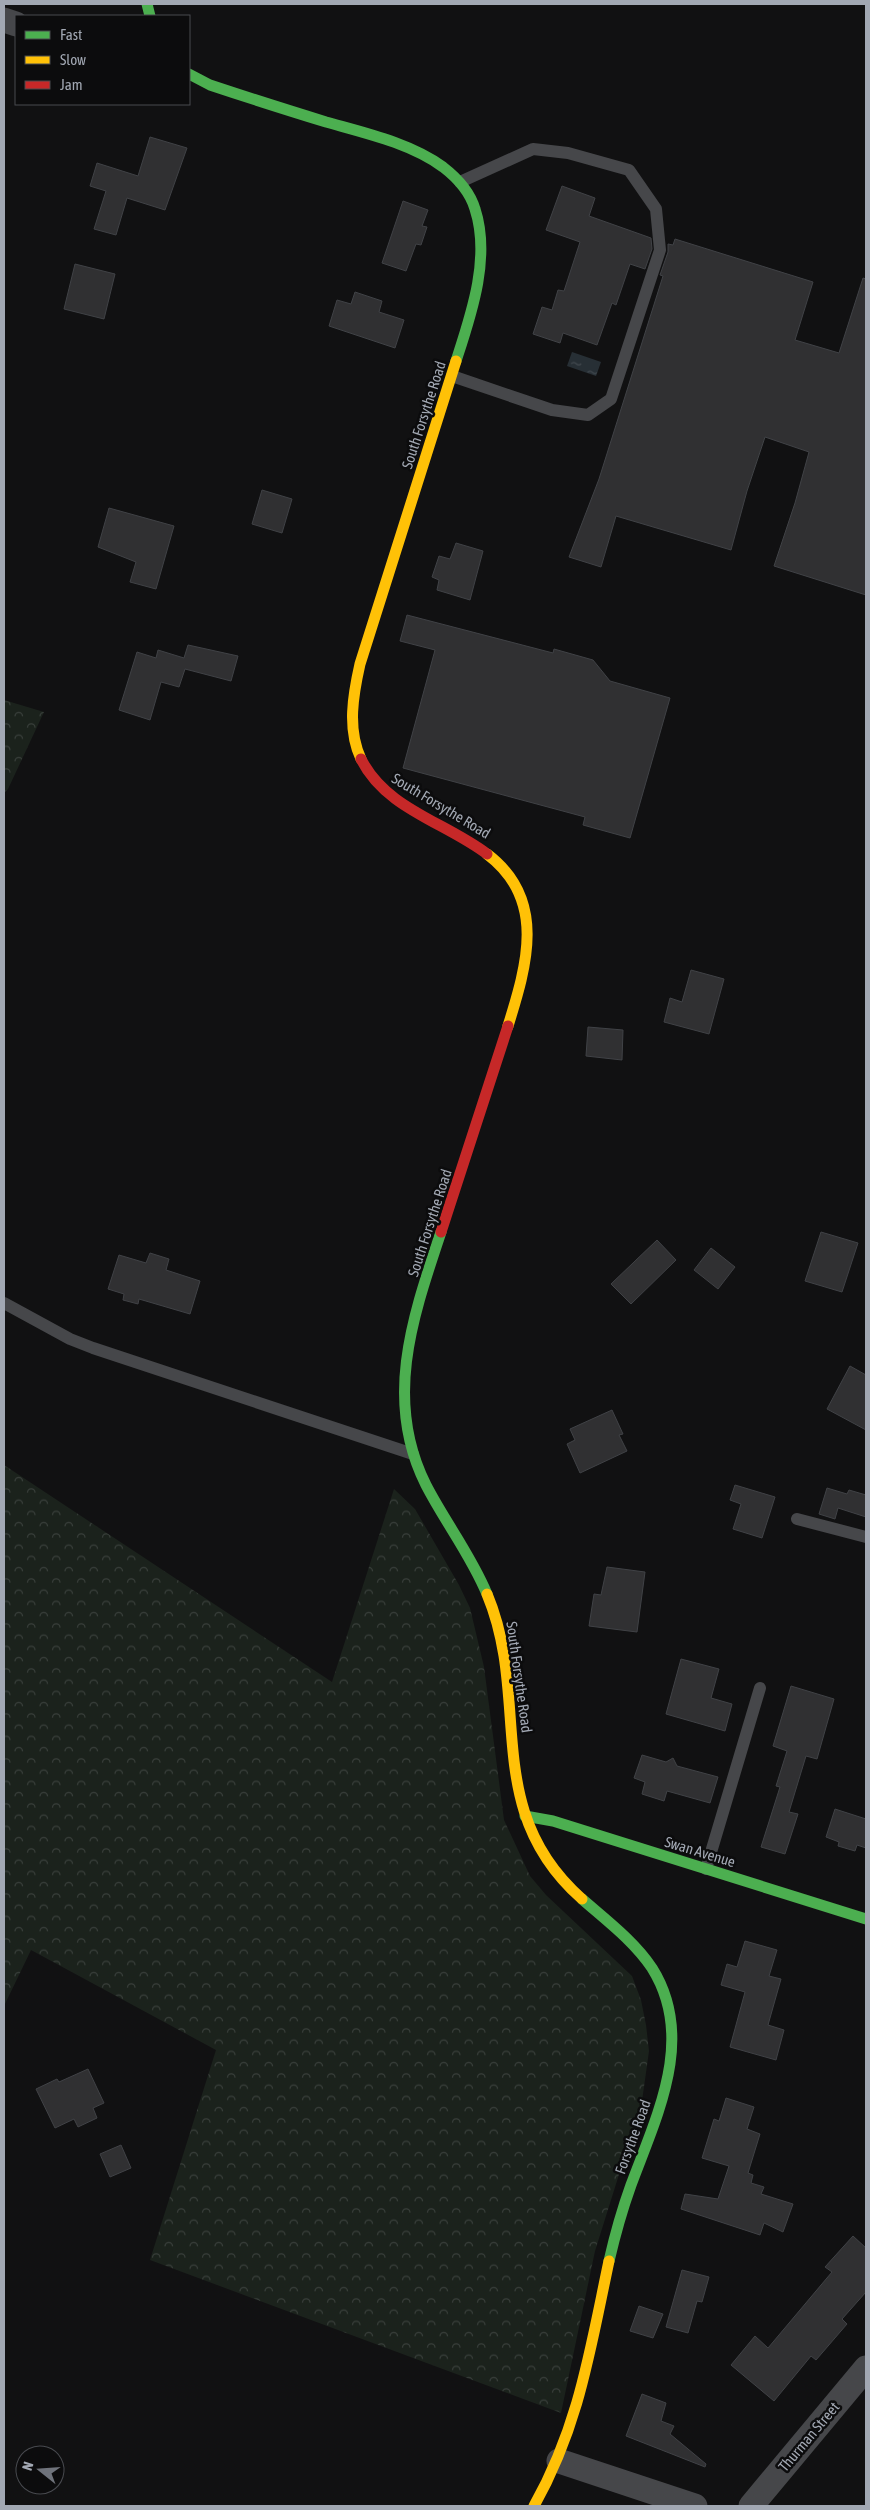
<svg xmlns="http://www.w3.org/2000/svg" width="870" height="2510" font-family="'Asap Condensed',sans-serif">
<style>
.forest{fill:url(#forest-crowns)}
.water{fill:url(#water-ripples)}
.building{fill:#303032;stroke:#404246}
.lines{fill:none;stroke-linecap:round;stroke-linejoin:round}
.lane{stroke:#46474a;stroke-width:12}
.street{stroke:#46474a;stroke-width:25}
.fast{stroke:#4caf50;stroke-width:11}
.slow{stroke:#ffc107;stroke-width:11}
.jam{stroke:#c62828;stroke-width:11}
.labels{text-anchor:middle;stroke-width:5;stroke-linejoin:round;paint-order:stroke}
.street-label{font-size:15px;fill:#a2a8b3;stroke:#0c0c0d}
</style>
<defs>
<pattern id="forest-crowns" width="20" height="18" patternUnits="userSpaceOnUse" patternTransform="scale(1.25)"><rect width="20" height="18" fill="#1b221c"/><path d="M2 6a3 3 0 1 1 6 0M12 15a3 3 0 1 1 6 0" fill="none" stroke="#393f3b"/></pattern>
<pattern id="water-ripples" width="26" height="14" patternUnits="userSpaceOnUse" patternTransform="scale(1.25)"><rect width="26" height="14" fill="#272f35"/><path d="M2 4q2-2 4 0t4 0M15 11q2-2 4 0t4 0" fill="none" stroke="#434a50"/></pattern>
</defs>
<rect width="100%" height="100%" fill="#111112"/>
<path class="forest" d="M4 700 44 712 8 789 4 793Z
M4 1465 332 1682 394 1489 415 1509 459 1585 470 1608 484 1667 504 1820 530 1876 546 1895 632 1976 641 2000 646 2025 649 2051 642 2101 595 2251 561 2413 150 2260 216 2050 31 1950 4 2006Z"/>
<path class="water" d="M572 352 601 362 596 376 567 366Z"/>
<path class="building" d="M150 137 187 148 165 210 127 198 116 235 94 229 106 191 90 186 97 163 138 176Z
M562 186 595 198 589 216 651 238 652 249 645 269 630 264 616 305 612 303 597 345 563 333 560 343 533 334 542 307 552 310 558 290 564 291 580 242 546 230Z
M403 201 428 210 422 226 427 227 421 245 416 244 406 271 382 263Z
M675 239 813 282 795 340 839 353 863 278 866 279V595L774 566 795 503 809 452 765 437 747 491 731 550 616 516 601 567 569 557 599 479 663 276 660 275 668 252V244L673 245Z
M75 264 115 274 104 319 64 309Z
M355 292 382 301 379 312 404 320 395 348 329 326 337 300 351 304Z
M262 490 292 499 282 533 252 524Z
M109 508 174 526 156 589 130 582 136 562 98 547Z
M456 543 483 551 470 600 437 590 439 580 432 577 439 556 450 559Z
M407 615 553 653 554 649 593 660 610 681 670 698 630 838 583 825 585 817 403 768 435 650 400 641Z
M188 645 238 656 231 681 185 669 179 687 161 682 150 720 119 710 137 652 156 658 158 650 184 658Z
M691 970 724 979 709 1034 664 1022 670 998 682 1002Z
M588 1027 623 1030 622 1060 586 1056Z
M821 1232 858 1243 842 1292 805 1281Z
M657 1240 676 1260 631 1304 611 1284Z
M711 1248 735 1267 718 1289 694 1270Z
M150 1253 169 1259 166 1270 200 1281 190 1314 139 1299 138 1304 123 1300 124 1294 108 1289 119 1255 146 1263Z
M850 1366 866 1375V1430L827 1409Z
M612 1410 623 1434 619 1435 627 1451 580 1473 567 1444 575 1440 570 1429Z
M735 1485 775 1497 762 1538 733 1529 741 1504 730 1500Z
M827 1488 847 1494 849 1490 866 1495V1517L838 1508 835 1519 819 1514Z
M607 1567 645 1572 637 1632 589 1626 594 1594 601 1595Z
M681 1659 719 1669 711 1698 732 1704 725 1731 666 1714Z
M791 1686 834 1699 817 1759 806 1756 789 1812 798 1814 785 1854 761 1847 780 1787 776 1786 787 1751 773 1746Z
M642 1755 666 1762 673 1758 677 1766 718 1777 710 1803 667 1791 664 1801 642 1794 645 1782 634 1778Z
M835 1809 866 1819V1848L857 1845 855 1851 838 1846 839 1842 826 1837Z
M745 1941 777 1950 769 1976 781 1979 768 2025 784 2030 776 2060 730 2047 745 1992 721 1985 727 1964 737 1967Z
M88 2069 104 2103 93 2108 97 2118 78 2127 74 2119 55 2128 36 2089 57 2079 59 2082Z
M726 2098 754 2107 747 2129 760 2134 748 2173 753 2175 751 2183 764 2187 761 2194 793 2204 783 2232 764 2223 760 2235 681 2209 685 2194 718 2199 729 2166 702 2158 714 2119 719 2121Z
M121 2145 131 2168 110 2177 100 2154Z
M853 2236 866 2248V2292L842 2319 847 2324 816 2360 811 2356 774 2401 731 2365 755 2336 768 2348 832 2272 825 2267Z
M682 2270 709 2277 702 2302 697 2301 688 2333 666 2327Z
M639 2306 663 2314 653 2338 630 2331Z
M642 2394 666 2403 661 2421 674 2426 670 2434 706 2464 705 2467 626 2436Z"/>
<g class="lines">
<path class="lane" d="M452 376 552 410 588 415 611 399 660 250 656 209 629 170 568 153 533 149 460 182
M4 1303 70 1339 93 1348 413 1454
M797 1519 866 1537
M706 1869 760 1688"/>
<path class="street" d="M4 20 16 24
M559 2461 695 2506
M751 2506 866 2368"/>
<path class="fast" d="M147 4 150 16
M189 74 210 85C249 98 287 110 326 122 365 133 410 143 443 167 456 177 470 192 475 209 491 258 471 315 456 361
M441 1232C413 1316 383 1400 426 1485 445 1522 471 1555 487 1594
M525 1816 553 1821 866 1919
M582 1899C606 1920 634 1941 652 1968 696 2038 657 2115 631 2185 622 2210 615 2235 609 2261"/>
<path class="slow" d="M361 759C347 729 353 695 360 664L456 361
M487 854C547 899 527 965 508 1026
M487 1594C532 1701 480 1809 582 1899
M534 2506C579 2426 590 2350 609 2261"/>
<path class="jam" d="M361 759C386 809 445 822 487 854
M441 1232 508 1026"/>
</g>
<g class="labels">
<g class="street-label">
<text transform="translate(424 415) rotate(-72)" y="5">South Forsythe Road</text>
<text transform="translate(441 806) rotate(31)" y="5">South Forsythe Road</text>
<text transform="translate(430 1223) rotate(-72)" y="5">South Forsythe Road</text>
<text transform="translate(519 1677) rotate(82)" y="5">South Forsythe Road</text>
<text transform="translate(700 1852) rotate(17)" y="5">Swan Avenue</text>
<text transform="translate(633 2137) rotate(-70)" y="5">Forsythe Road</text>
<text transform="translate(809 2437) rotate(-50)" y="5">Thurman Street</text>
</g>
</g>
<rect width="870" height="2510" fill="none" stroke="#a2a8b3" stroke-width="10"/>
<rect x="15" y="15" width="175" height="90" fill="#0c0c0d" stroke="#484a4f"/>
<rect x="25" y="31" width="25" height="8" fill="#4caf50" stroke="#484a4f"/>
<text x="60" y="40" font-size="15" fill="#a2a8b3">Fast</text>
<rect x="25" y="56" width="25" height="8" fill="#ffc107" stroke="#484a4f"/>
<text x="60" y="65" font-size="15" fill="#a2a8b3">Slow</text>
<rect x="25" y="81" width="25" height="8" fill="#c62828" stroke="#484a4f"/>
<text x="60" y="90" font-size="15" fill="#a2a8b3">Jam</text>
<g transform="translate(40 2470) rotate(287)"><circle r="24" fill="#0c0c0d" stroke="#484a4f"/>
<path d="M0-4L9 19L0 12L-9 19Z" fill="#6f737b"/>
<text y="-8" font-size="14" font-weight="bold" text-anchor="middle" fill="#a2a8b3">N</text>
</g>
</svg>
